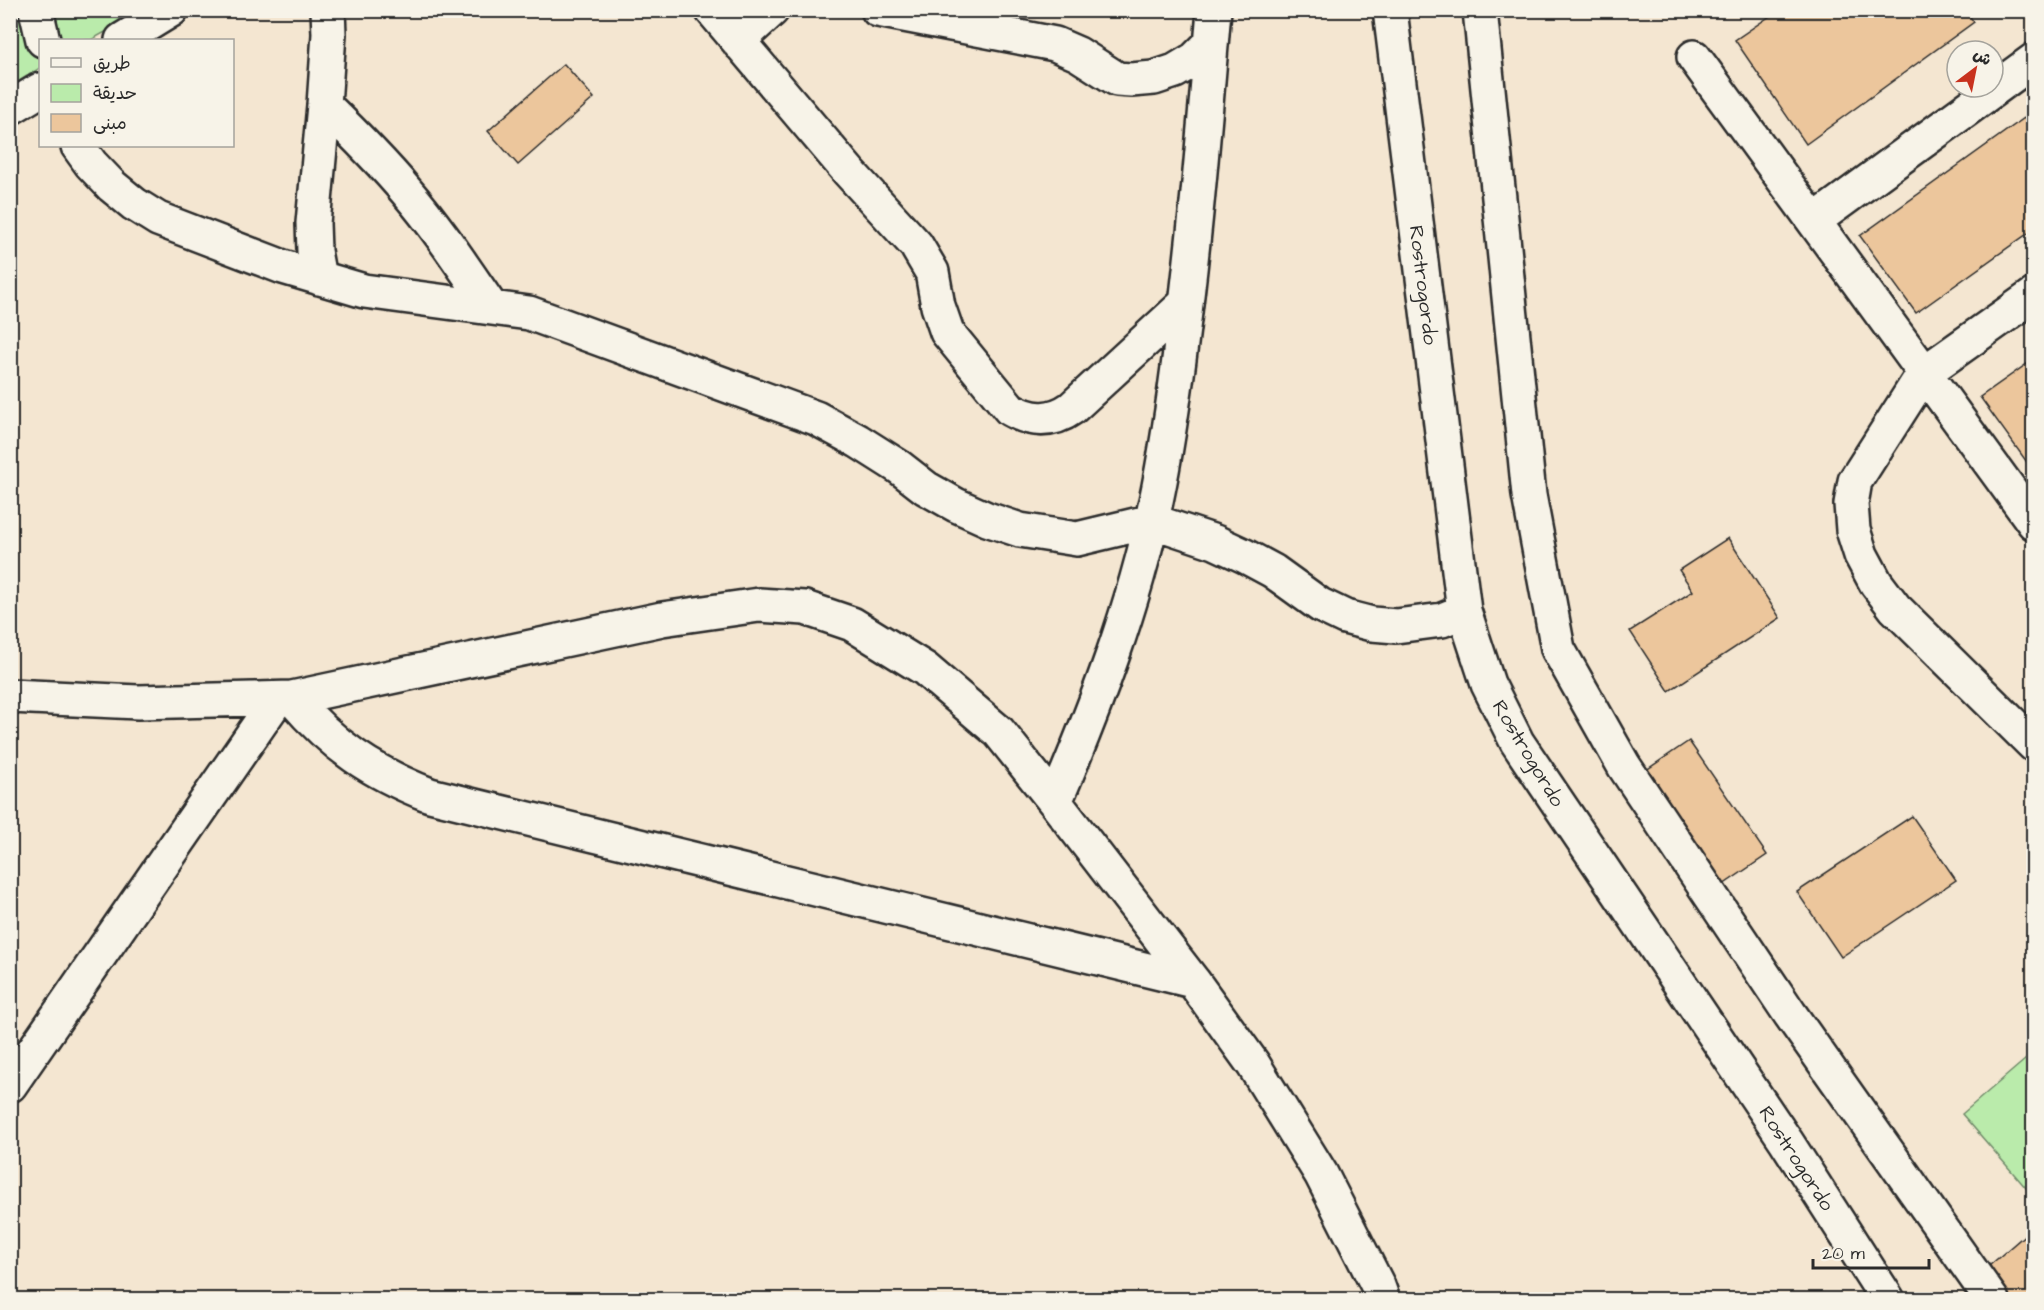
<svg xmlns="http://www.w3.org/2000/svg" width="2044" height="1310" font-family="'Architects Daughter','Playpen Sans Arabic',sans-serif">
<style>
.green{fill:#baebab;stroke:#728b6b;stroke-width:1.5}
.building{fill:#ecc69c;stroke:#2b2b2b;stroke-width:1.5}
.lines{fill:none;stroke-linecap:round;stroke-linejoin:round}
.minor-casing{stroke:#2b2b2b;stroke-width:38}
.minor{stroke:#f7f3e8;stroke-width:33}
.labels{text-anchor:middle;stroke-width:4.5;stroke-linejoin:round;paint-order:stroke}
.street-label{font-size:20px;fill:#2b2b2b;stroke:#f7f3e8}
</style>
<rect width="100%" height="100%" fill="#f4e6d1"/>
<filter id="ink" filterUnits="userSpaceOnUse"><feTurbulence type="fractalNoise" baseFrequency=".0167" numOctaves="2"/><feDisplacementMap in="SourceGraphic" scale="12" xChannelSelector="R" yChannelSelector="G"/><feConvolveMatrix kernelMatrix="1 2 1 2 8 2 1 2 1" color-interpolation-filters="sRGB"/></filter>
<g filter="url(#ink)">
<path class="green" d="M11 11H143L91 40H40V68L11 86Z
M2026 1059 2033 1068V1196L1962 1114Z"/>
<path class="building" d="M1779 10H1965L1974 22 1806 144 1735 40Z
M564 64 594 98 518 165 488 131Z
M2034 111V229L1916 313 1860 236Z
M2034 359V472L1980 397Z
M1728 538 1780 618 1669 691 1630 631 1693 591 1679 570Z
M1689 741 1767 855 1711 893 1633 779Z
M1912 816 1956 880 1841 957 1797 892Z
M2034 1227V1300H2006L1982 1272Z"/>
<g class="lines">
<defs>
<path id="minor" d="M36 10 43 40
M712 10 849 172 916 245 932 272 938 306 947 332 1010 409C1031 421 1051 423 1072 408L1186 303
M878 10 1055 44 1078 54 1117 79 1131 80 1154 78 1175 71 1195 59 1211 43
M1390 10 1464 611 1488 684 1517 742 1786 1141 1888 1300
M1480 10 1529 495 1558 649 1624 766 1790 1014 1992 1300
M122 40 171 10
M740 44 749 31 772 10
M1694 57 2034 523
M324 105C353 133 381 161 407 192 438 228 464 268 491 307
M10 108 40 90
M78 146 91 164 112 186 134 204 158 219 283 267 364 291 529 313 816 418 858 441 899 467 926 488 956 505 987 519 1020 530 1077 539 1152 521 1215 542 1245 556 1273 571 1320 605 1345 617 1372 624 1396 626 1442 620 1464 611
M1814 221 2034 60
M319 278 314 251 313 223 324 105 329 34 328 10
M2034 295 1924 373 1855 481 1851 504 1853 530 1861 555 1876 583 1895 608 2034 745
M10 696 138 702 292 698 662 619 759 605 805 608 852 624 925 669 999 732 1055 802 1193 981 1253 1064 1321 1174 1378 1286 1383 1300
M292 698C333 746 371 772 430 795L1193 981
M1055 802C1096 706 1133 609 1155 506 1167 450 1175 393 1182 336 1196 228 1205 119 1214 10
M10 1085 277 699"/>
</defs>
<use href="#minor" class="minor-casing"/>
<use href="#minor" class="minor"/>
</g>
</g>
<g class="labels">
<g class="street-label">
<text transform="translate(1424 285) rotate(83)" y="7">Rostrogordo</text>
<text transform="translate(1529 753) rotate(59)" y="7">Rostrogordo</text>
<text transform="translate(1797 1158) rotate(57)" y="7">Rostrogordo</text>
</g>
</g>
<rect width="2044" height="1310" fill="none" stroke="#f7f3e8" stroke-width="36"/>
<rect x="18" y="18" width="2008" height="1274" fill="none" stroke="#2b2b2b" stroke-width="2" filter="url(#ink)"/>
<rect x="39" y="39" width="195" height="108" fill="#f7f3e8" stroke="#a5a39c" stroke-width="1.5"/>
<rect x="51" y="58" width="30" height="9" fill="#f7f3e8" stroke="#a5a39c" stroke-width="1.5"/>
<text x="93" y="69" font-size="18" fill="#2b2b2b">طريق</text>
<rect x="51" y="84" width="30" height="18" fill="#baebab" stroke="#a5a39c" stroke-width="1.5"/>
<text x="93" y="99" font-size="18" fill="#2b2b2b">حديقة</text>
<rect x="51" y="114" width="30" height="18" fill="#ecc69c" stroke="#a5a39c" stroke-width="1.5"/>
<text x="93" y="129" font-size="18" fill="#2b2b2b">مبنى</text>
<g transform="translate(1975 69) rotate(32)"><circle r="28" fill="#f7f3e8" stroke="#a5a39c" stroke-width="1.5"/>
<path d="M0-4.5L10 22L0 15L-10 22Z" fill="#c8321e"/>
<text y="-9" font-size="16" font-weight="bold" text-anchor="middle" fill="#2b2b2b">ش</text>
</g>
<path d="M1813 1259v9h116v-9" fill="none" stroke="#2b2b2b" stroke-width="3"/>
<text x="1822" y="1259" font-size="18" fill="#2b2b2b" stroke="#f7f3e8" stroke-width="4.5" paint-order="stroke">20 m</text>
</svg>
